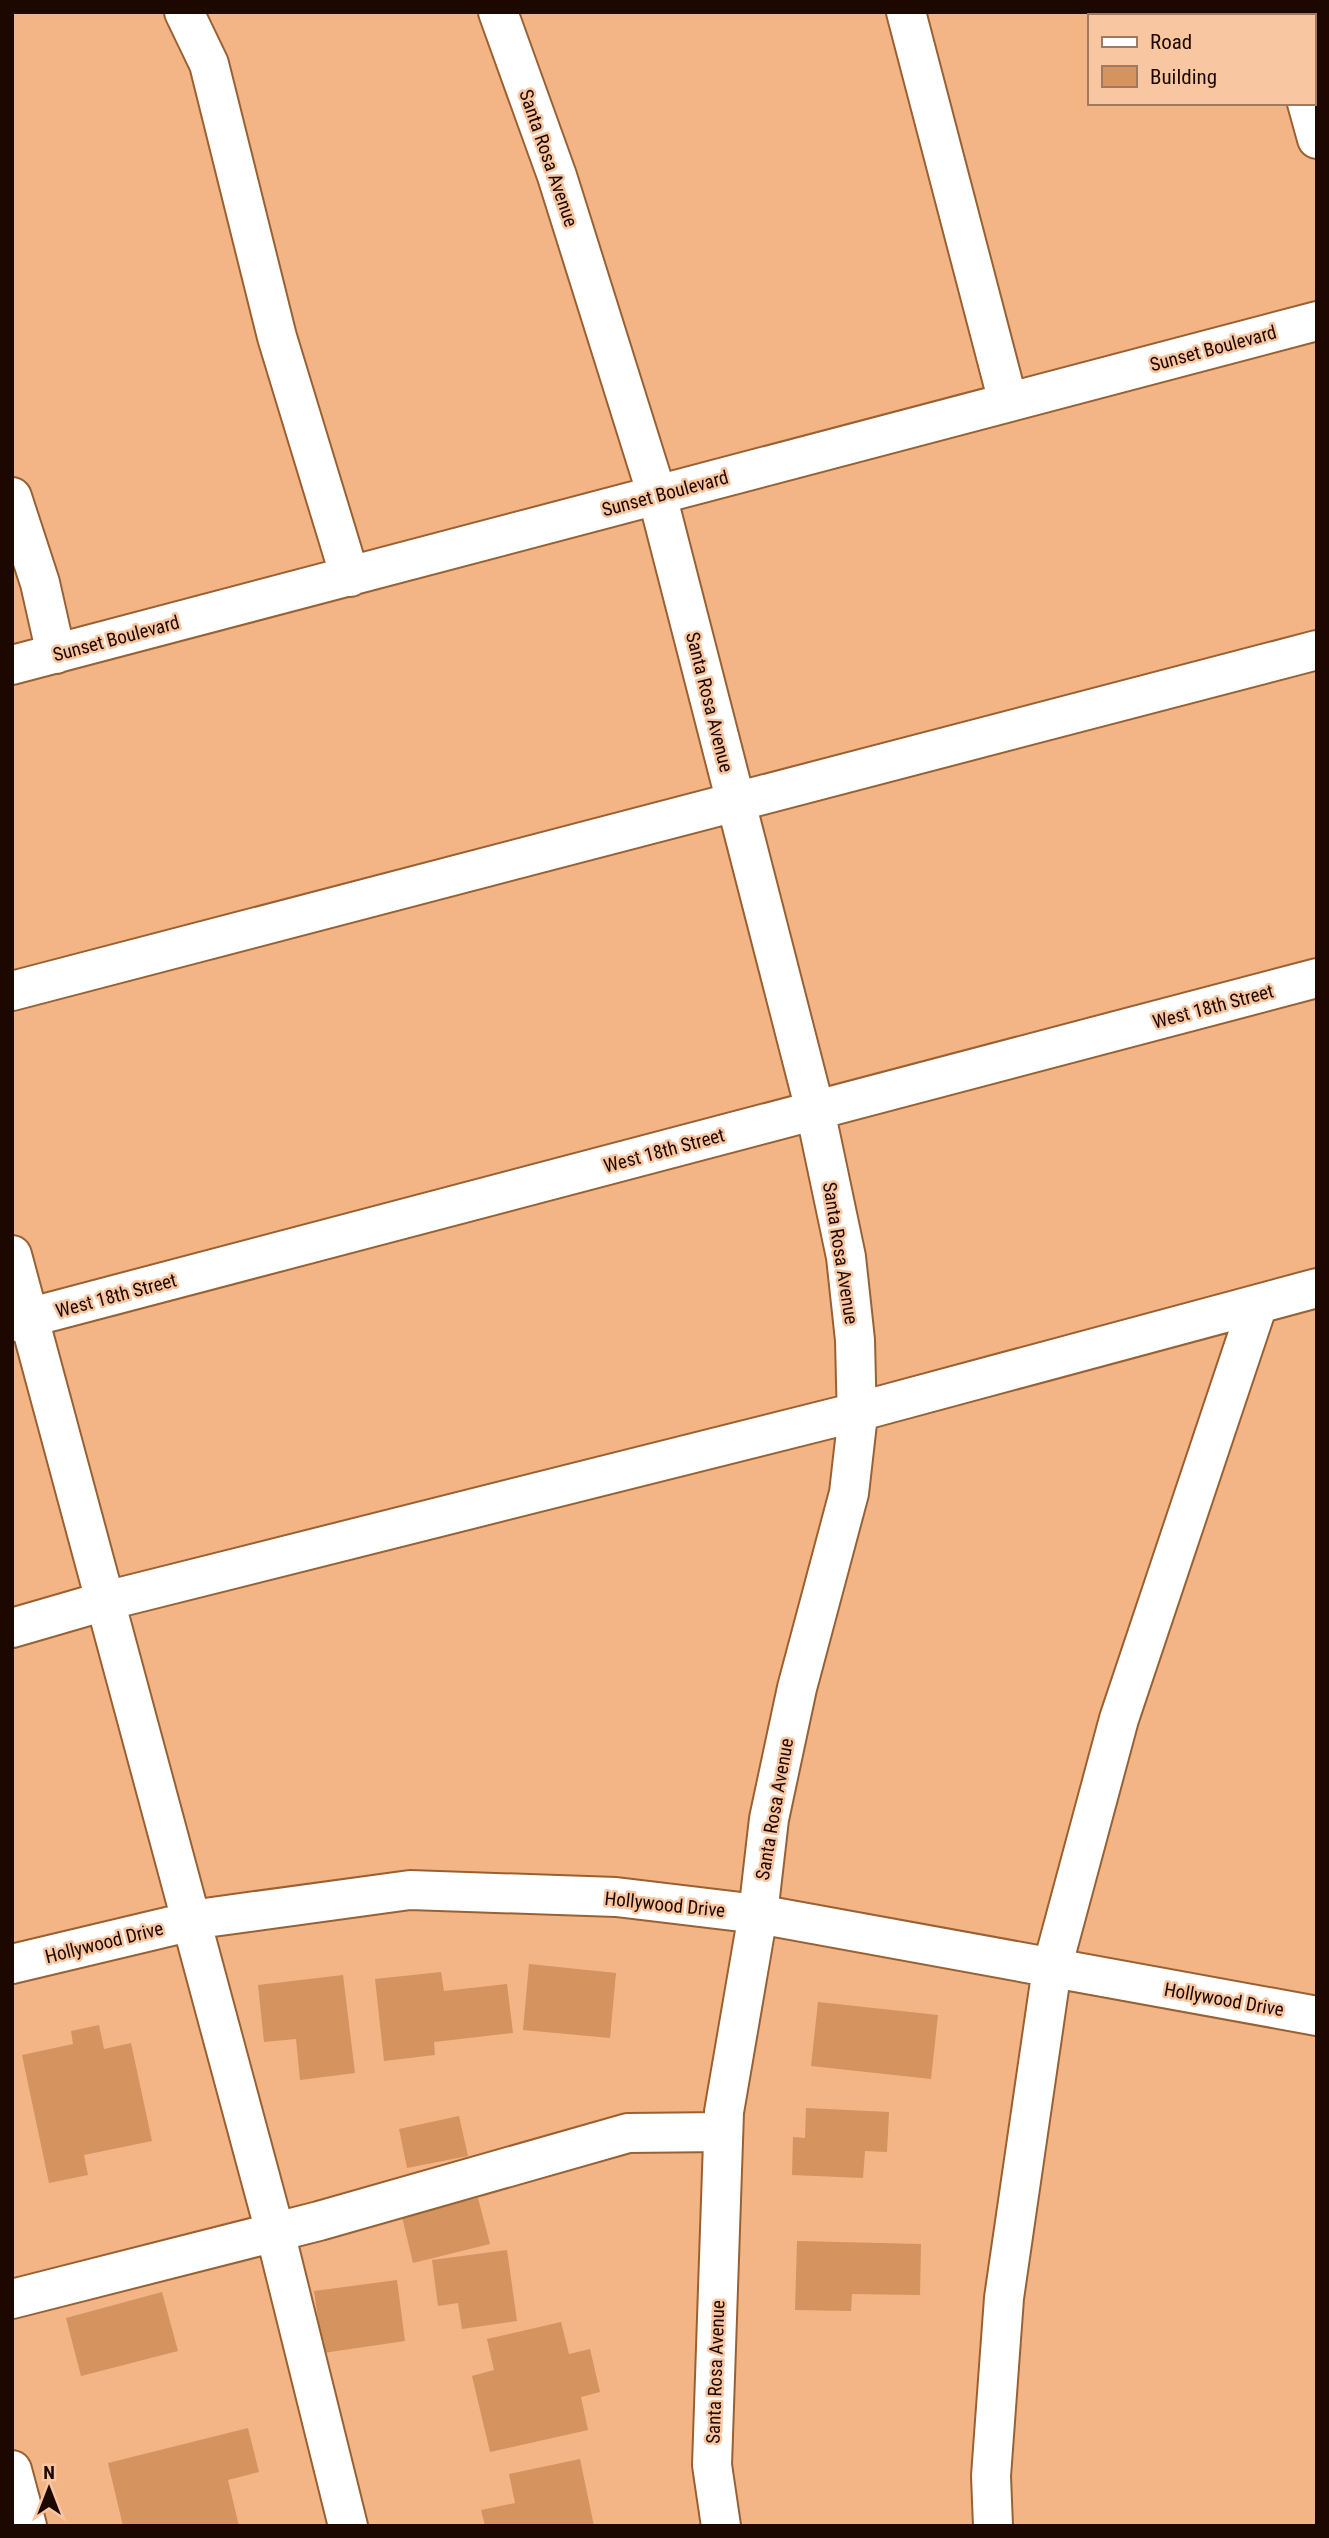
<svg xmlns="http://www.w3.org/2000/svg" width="1329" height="2538" font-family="'Roboto Condensed',sans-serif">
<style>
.building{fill:#d4935f}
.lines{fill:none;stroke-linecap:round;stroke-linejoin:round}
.minor-casing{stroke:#996133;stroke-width:42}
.minor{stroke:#fff;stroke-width:38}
.labels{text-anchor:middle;stroke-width:5;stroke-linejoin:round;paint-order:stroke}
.street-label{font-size:19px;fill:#1d0800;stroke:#f8c6a0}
</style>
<rect width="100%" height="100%" fill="#f3b586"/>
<path class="building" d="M529 1964 616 1973 610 2038 523 2030Z
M441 1972 444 1991 507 1984 513 2033 434 2042 435 2055 384 2061 375 1979Z
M343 1975 355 2073 300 2080 296 2039 264 2042 258 1985Z
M818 2002 938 2015 931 2079 811 2066Z
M99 2025 104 2049 131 2043 152 2141 84 2155 88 2175 49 2183 22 2055 73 2044 71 2031Z
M806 2108 889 2112 887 2152 865 2151 863 2178 792 2175 793 2137 805 2138Z
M459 2116 468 2156 407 2168 399 2129Z
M478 2198 490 2244 413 2263 402 2217Z
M797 2241 921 2244 920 2295 852 2294 851 2311 795 2310Z
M507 2250 517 2321 462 2329 458 2303 438 2306 432 2260Z
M397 2280 405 2341 323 2353 314 2291Z
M162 2292 178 2351 81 2376 66 2318Z
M561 2322 569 2354 590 2349 600 2392 581 2397 588 2430 490 2452 472 2376 494 2370 487 2339Z
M248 2428 259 2472 228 2480 239 2526H123L108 2463Z
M580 2459 594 2526H485L481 2510 515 2503 509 2474Z"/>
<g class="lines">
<defs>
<path id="minor" d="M184 12 209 64 277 337 350 577
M498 12 557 176 657 495 815 1110 846 1257 855 1340 857 1423 849 1493 797 1688 769 1819 758 1914 724 2112 712 2465 721 2526
M906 12 1008 402
M1279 12 1280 16
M1307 103 1317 139
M12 497 40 583 56 654
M12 665 1317 321
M12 991 1317 650
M12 1255 275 2232 348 2526
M12 1322 1317 978
M12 1628 105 1601 857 1412 1317 1288
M12 1964 205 1918 410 1890 616 1897 758 1914 1317 2016
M12 2299 319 2221 628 2133 723 2132
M12 2470 27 2526
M993 2526 991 2476 1004 2298 1052 1968 1119 1719 1258 1304"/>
</defs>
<use href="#minor" class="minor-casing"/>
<use href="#minor" class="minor"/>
</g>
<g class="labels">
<g class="street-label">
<text transform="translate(549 158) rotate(71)" y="7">Santa Rosa Avenue</text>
<text transform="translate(1213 348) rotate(-15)" y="7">Sunset Boulevard</text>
<text transform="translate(665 493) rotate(-15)" y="7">Sunset Boulevard</text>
<text transform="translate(116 638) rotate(-15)" y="7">Sunset Boulevard</text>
<text transform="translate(710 702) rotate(76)" y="7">Santa Rosa Avenue</text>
<text transform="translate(1213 1006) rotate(-15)" y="7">West 18th Street</text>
<text transform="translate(664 1150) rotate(-15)" y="7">West 18th Street</text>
<text transform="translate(841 1253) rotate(81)" y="7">Santa Rosa Avenue</text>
<text transform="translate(116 1295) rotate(-15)" y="7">West 18th Street</text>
<text transform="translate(774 1809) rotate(-80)" y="7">Santa Rosa Avenue</text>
<text transform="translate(665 1904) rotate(6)" y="7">Hollywood Drive</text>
<text transform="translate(104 1942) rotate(-14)" y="7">Hollywood Drive</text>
<text transform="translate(1224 1999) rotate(10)" y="7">Hollywood Drive</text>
<text transform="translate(715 2372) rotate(-88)" y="7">Santa Rosa Avenue</text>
</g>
</g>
<rect width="1329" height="2538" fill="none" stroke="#1d0800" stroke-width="28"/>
<rect x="1088" y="14" width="228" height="91" fill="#f8c6a0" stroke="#a07a60" stroke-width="2"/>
<rect x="1102" y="37" width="35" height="10" fill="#ffffff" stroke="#a07a60" stroke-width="2"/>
<text x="1150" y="49" font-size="21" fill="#1d0800">Road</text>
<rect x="1102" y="66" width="35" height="21" fill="#d4935f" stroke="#a07a60" stroke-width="2"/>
<text x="1150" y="84" font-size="21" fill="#1d0800">Building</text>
<g transform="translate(49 2489)" stroke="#f8c6a0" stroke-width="5" paint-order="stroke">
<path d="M0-5L12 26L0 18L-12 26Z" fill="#1d0800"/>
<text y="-10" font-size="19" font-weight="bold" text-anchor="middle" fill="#1d0800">N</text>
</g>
</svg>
